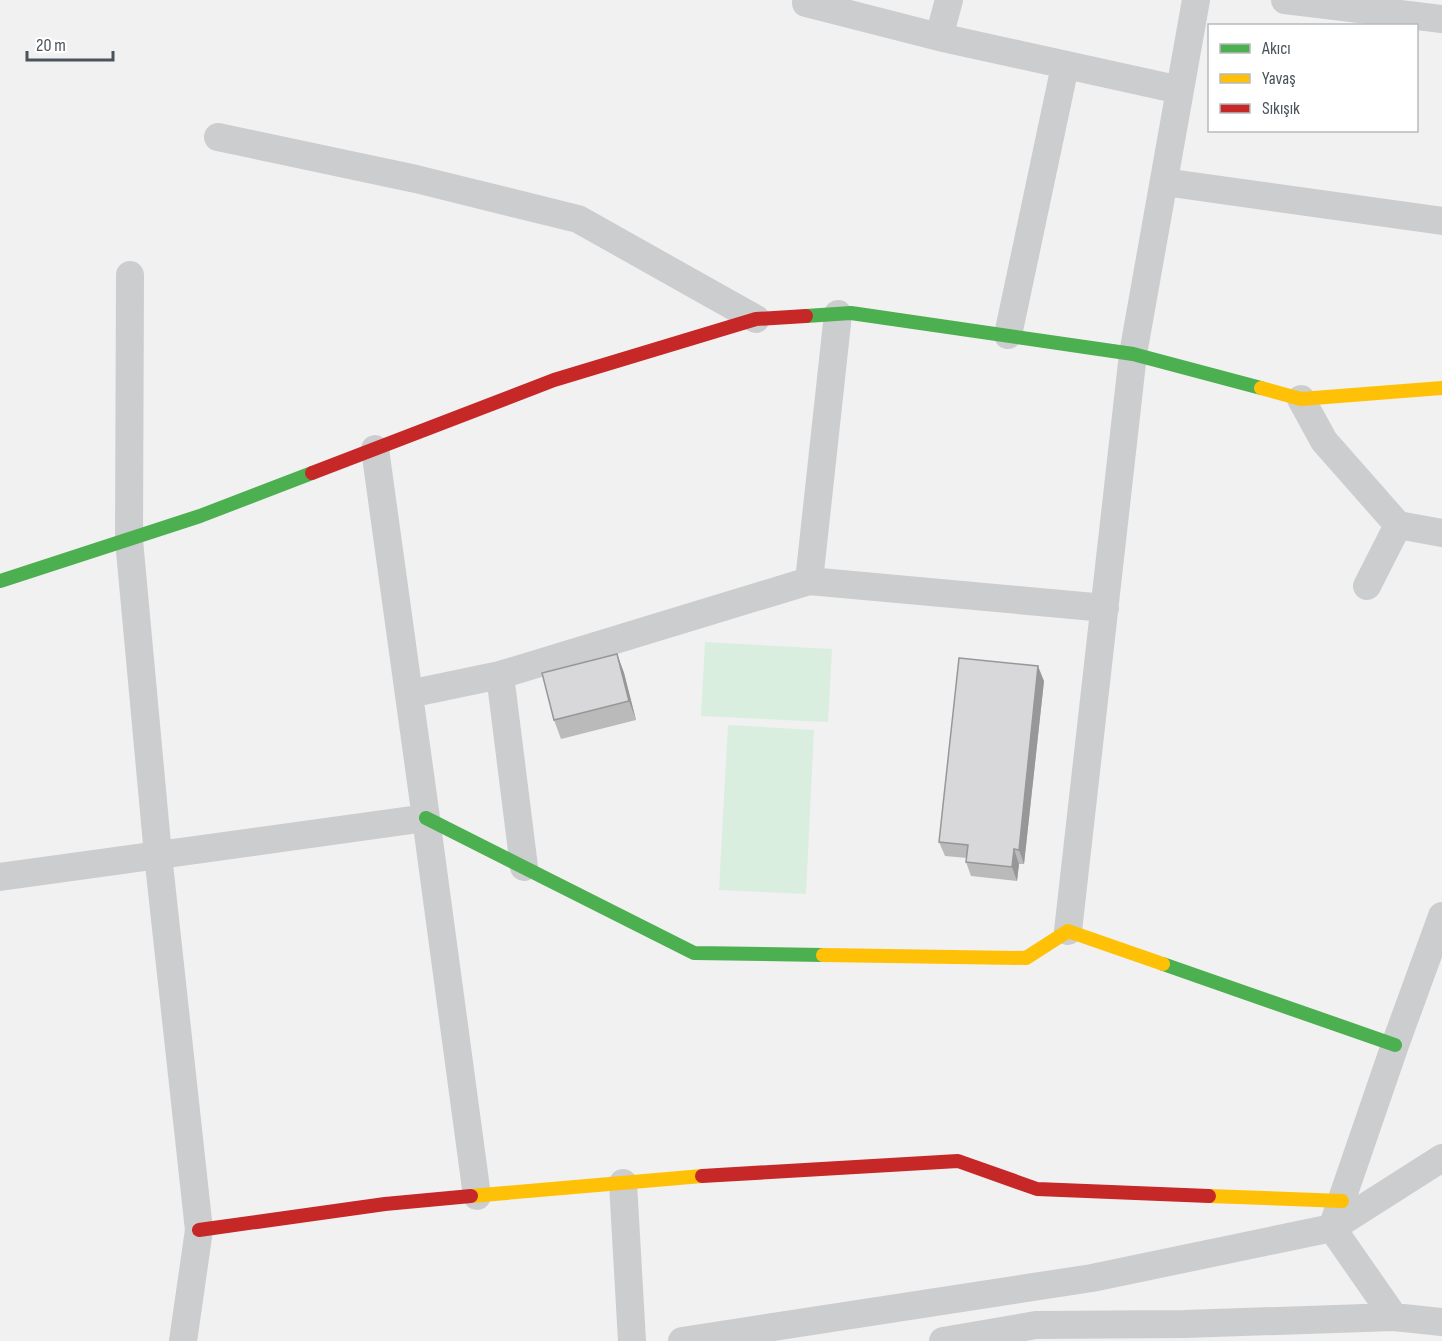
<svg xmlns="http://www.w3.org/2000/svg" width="1442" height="1341" font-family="'Sofia Sans Condensed',sans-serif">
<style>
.green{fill:#d9eedf}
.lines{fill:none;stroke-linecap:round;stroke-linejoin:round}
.street{stroke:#cbcdcf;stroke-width:28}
.fast{stroke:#4caf50;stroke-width:14}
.slow{stroke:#ffc107;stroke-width:14}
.jam{stroke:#c62828;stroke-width:14}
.wall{fill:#bababb}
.shaded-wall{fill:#979799}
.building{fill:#d8d8da;stroke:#979799;stroke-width:1.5}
</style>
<rect width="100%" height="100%" fill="#f2f1f1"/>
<path class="green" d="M705 642 832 649 828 722 701 716Z
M728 725 814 730 806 894 719 890Z"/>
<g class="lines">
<path class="street" d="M1285 0 1442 19
M806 3 939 37 1180 90
M939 37 949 0
M218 137 416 179 578 219 756 319
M1164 182 1442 221
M130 275 129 540 158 855 199 1230 183 1341
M1008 335 1065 66
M1301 399 1324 441 1398 525 1442 533
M809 581 838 314
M1367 586 1398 525
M409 694 500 675
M426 818 477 1196
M524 867 500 675 809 581 1105 608
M0 877 426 818 375 449
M1442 916 1395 1045 1332 1228 1394 1317 1442 1322
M1068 931 1133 354 1196 0
M623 1183 632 1341
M682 1341 1092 1278 1332 1228 1442 1158
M943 1341 1036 1325 1184 1324 1394 1317"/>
<path class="fast" d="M806 316 851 313 1133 354 1261 388
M0 581 200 516 312 473
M426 818 694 953 823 955
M1163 964 1395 1045"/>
<path class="slow" d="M1261 388 1301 399 1442 388
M823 955 1026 958 1068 931 1163 964
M471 1196 702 1176
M1209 1196 1342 1201"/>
<path class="jam" d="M312 473 554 380 756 319 806 316
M702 1176 958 1161 1037 1189 1209 1196
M199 1230 385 1204 471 1196"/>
</g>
<path class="wall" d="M617 654 624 673 636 720 561 739 554 720Z
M1044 681 1024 864H1019L1017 881 971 876 966 862 967 858 945 856 939 842Z"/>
<path class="shaded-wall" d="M617 654 624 673 636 720 629 701Z
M1038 666 1044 681 1024 864 1019 850Z
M1014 849 1019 864 1017 881 1012 867Z"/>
<path class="building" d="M617 654 629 701 554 720 542 673Z
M959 658 1038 666 1019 850 1014 849 1012 867 966 862 968 845 939 842Z"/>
<rect x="1208" y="24" width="210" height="108" fill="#ffffff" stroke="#b7bbbe" stroke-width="1.5"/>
<rect x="1220" y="44" width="30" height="9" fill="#4caf50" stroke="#b7bbbe" stroke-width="1.5"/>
<text x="1262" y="54" font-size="18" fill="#4a545c">Akıcı</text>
<rect x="1220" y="74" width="30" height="9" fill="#ffc107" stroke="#b7bbbe" stroke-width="1.5"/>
<text x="1262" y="84" font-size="18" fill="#4a545c">Yavaş</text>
<rect x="1220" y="104" width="30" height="9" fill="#c62828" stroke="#b7bbbe" stroke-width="1.5"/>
<text x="1262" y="114" font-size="18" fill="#4a545c">Sıkışık</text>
<path d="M27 51v9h86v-9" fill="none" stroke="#4a545c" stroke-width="3"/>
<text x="36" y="51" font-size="18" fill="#4a545c" stroke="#ffffff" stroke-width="4.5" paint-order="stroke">20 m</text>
</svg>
